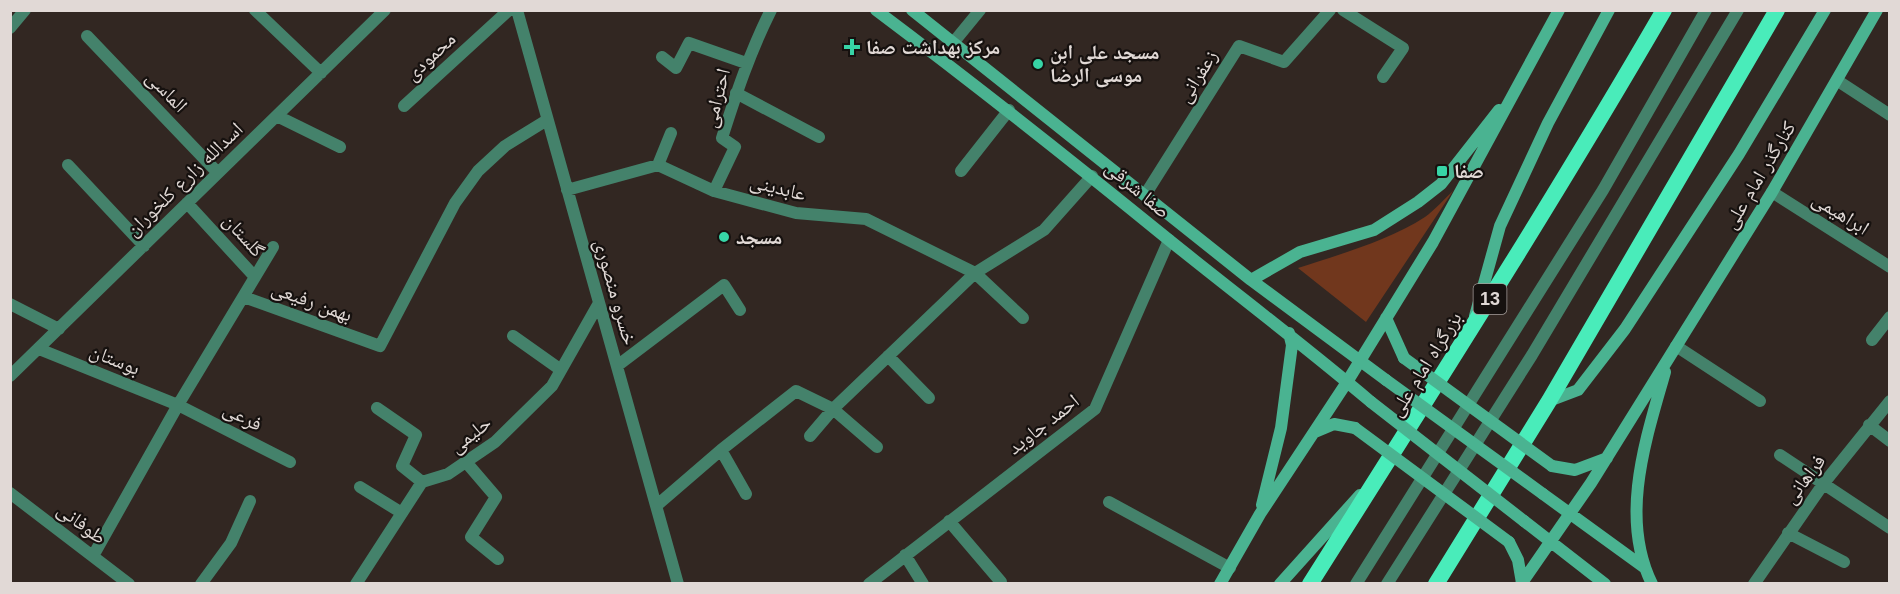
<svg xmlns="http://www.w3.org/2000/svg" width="1900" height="594" font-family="Helvetica,'Noto Naskh Arabic',sans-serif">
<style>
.green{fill:#71371d}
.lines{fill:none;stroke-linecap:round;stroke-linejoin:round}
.service{stroke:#44826b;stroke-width:12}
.minor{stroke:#44826b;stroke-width:12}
.secondary{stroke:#4ab391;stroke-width:12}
.trunk{stroke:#49ecba;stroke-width:16}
.secondary-bridge{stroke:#4ab391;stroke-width:12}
.poi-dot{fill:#37d4a6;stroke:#16110f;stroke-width:2}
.labels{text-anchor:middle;stroke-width:4.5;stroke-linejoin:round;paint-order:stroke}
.shield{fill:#16110f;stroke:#a49d9a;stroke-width:1.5}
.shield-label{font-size:18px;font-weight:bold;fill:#e1d9d6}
.poi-label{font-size:20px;font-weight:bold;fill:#e1d9d6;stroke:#16110f;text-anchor:start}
.street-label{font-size:20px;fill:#e1d9d6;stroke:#16110f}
</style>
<rect width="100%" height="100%" fill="#322722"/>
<path class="green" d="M1453 191 1366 322 1298 268C1338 255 1390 240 1425 217 1435 210 1444 199 1453 191Z"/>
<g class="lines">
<path class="service" d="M1356 584 1603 190 1706 10
M1387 584 1532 355 1738 10"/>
<path class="minor" d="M255 10 321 73
M517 10 678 584
M1343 10 1403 48 1383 77
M10 28 25 10
M87 36 218 173
M953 43 980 10
M662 57 676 68 689 43 746 63
M1838 81 1890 115
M736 93 819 137
M404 106 509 10
M277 116 340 147
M68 165 144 246
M658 165 671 133
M961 171 1009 110
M567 190 658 165 714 191 796 213 866 219 975 273 1044 230 1092 176
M714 191 735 147 722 138C736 94 750 52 771 10
M1772 192 1890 267
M1145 195 1239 46 1284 62 1330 10
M187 203 255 277
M244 297 380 346 455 203 478 171 505 146 547 120
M10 304 59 329
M513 336 561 370
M1872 340 1890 317
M1676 346 1760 401
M39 349 178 405 290 462
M888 356 929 398
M617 366 724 285 740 310
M10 376 385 10
M377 408 416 435 402 466 422 482
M1869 425 1890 441
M810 436 833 409 877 447
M721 450 746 494
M1780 455 1890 528
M466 462 496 497 471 537 498 559
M360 487 402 513
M10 493 129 584
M1109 502 1230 568
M656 506 721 450 796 391 833 409 975 273 1023 318
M949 521 1001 582
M1788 533 1844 562
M905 555 923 584
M93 556 178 405 273 247
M201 584 231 543 250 501
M356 584 422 482 448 474 495 442 552 386 599 303
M869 584 1095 409 1169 240
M1754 584 1824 483 1890 401"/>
<path class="secondary" d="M876 10C976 85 1073 162 1169 240 1236 294 1305 346 1371 402
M912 10 1251 280 1386 380
M1251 280 1300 252 1374 230 1418 202 1441 184 1499 110
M1475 316 1500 226 1548 123 1609 10
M1386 318 1404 358
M1549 401 1578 390 1625 329 1739 154 1825 10
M1315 432 1334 424 1355 428
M1552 466 1575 470 1607 458
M1543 494 1645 568
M1262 505 1281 428 1292 345 1289 333
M1524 521 1605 584
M1509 542 1518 560 1522 583
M1220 584 1260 514 1347 382 1433 242 1559 10
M1280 584 1360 495
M1521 584 1591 483 1670 356 1772 192 1877 10
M1652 584C1619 517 1646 439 1665 372"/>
<path class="trunk" d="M1310 584C1430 394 1551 205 1664 10
M1436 584 1549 401 1777 10"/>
<path class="secondary-bridge" d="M1404 358 1552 466
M1386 380 1543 494
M1371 402 1524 521
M1355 428 1509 542"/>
</g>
<g class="poi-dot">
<path d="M849 38h6v6h6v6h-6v6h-6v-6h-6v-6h6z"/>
<circle cx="1038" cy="64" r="6"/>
<rect x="1436" y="165" width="12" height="12" rx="3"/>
<circle cx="724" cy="237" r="6"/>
</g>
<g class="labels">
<rect class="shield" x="1473.5" y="284" width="33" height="30" rx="4.5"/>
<g class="shield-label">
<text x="1490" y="305">13</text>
</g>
<g class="poi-label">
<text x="866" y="54">مرکز بهداشت صفا</text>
<text x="1050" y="59">مسجد علی ابن<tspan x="1050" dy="23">موسی الرضا</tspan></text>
<text x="1454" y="178">صفا</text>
<text x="736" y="244">مسجد</text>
</g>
<g class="street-label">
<text transform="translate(430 56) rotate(-43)" y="7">محمودی</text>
<text transform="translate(1197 76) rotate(-58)" y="7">زعفرانی</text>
<text transform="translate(167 91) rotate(46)" y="7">الماسی</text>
<text transform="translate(716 98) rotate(-76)" y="7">احترامی</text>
<text transform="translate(1759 175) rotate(-59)" y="7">کنارگذر امام علی</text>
<text transform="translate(184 179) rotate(-44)" y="7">اسدالله زارع کلخوران</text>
<text transform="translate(778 187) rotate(14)" y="7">عابدینی</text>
<text transform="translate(1138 189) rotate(40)" y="7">صفا شرقی</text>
<text transform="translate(1841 213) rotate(32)" y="7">ابراهیمی</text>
<text transform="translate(244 235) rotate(48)" y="7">گلستان</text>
<text transform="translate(616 292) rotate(74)" y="7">خسرو منصوری</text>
<text transform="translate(312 301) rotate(20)" y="7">بهمن رفیعی</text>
<text transform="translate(115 359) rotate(22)" y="7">بوستان</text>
<text transform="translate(1425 364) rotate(-58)" y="7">بزرگراه امام علی</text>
<text transform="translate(243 416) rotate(27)" y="7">فرعی</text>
<text transform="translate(1043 424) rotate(-38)" y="7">احمد جاوید</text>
<text transform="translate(470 434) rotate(-38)" y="7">حلیمی</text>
<text transform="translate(1804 479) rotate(-53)" y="7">فراهانی</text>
<text transform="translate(82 523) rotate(37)" y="7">طوفانی</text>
</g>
</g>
<rect width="1900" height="594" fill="none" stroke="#e1d9d6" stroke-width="24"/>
</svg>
